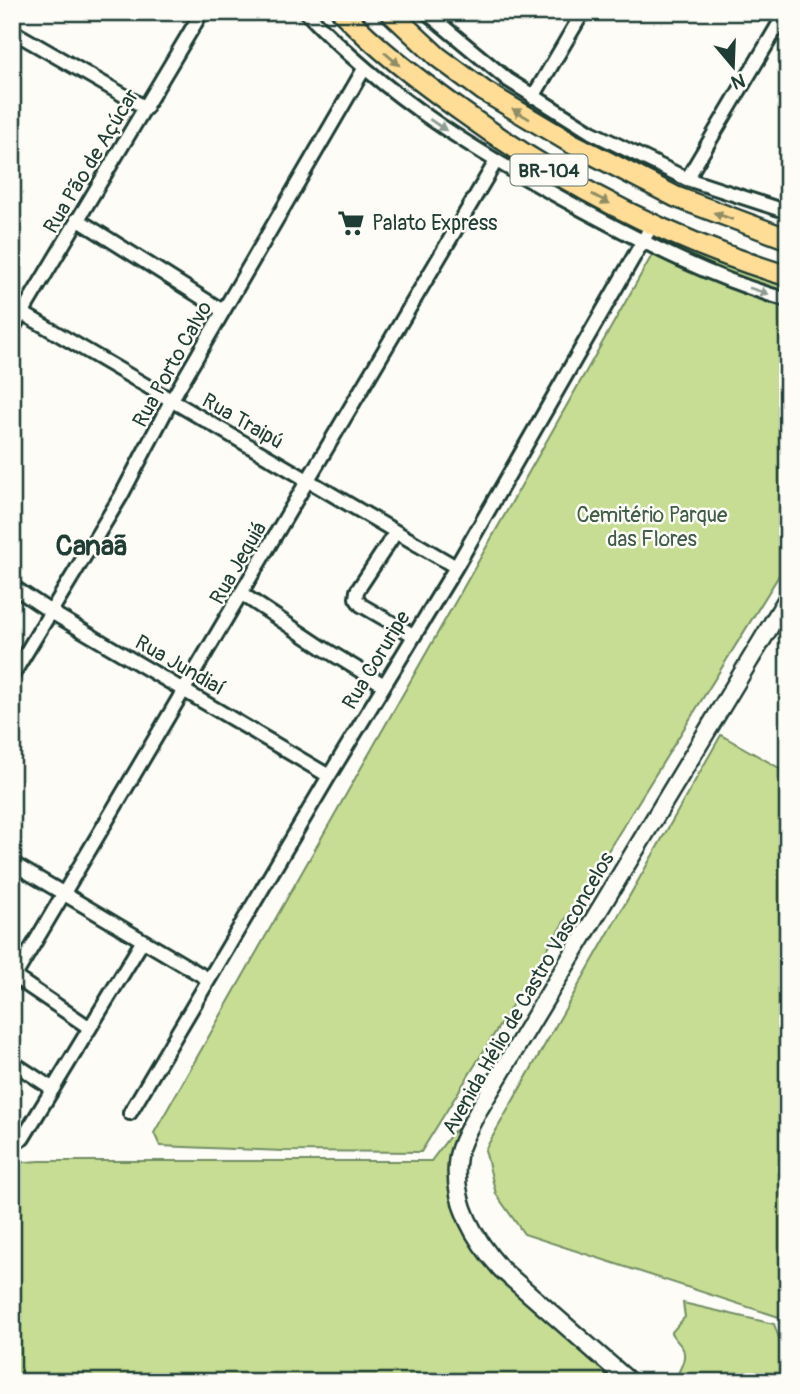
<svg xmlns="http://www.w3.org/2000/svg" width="800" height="1394" font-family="Pangolin,sans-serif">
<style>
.green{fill:#c6dd93;stroke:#728d64;stroke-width:2}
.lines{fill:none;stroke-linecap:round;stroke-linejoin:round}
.minor-casing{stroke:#1f3d34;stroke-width:18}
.tertiary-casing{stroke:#1f3d34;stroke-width:21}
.trunk-casing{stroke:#1f3d34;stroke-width:24}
.minor{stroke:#fdfcf7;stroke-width:12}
.tertiary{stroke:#fdfcf7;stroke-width:16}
.trunk{stroke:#ffdd96;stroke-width:19}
.oneway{fill:#8f8d65}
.oneway2{fill:#8e9c96}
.labels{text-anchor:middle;stroke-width:5;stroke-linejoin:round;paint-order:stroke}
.shield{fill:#fdfcf7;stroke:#62766e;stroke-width:2}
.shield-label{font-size:19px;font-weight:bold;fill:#1f3d34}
.street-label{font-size:21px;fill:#1f3d34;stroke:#fdfcf7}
.poi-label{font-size:21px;fill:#1f3d34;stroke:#fdfcf7;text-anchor:start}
.park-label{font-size:21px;fill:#405d47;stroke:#fdfcf7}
.district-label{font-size:28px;font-weight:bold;fill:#1f3d34;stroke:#fdfcf7}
</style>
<rect width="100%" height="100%" fill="#fdfcf7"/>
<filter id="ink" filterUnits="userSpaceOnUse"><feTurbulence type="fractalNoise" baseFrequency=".0143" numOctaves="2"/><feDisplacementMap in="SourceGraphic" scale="14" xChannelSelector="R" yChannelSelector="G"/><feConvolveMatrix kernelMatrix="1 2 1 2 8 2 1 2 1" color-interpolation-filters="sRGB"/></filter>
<g filter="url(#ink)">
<path class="green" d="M664 234 788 280V561L421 1152 283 1151 160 1146 154 1133Z
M721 735 788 773V1303L779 1317 524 1234 496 1194 485 1150Z
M463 1125C416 1202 491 1266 544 1313 569 1336 595 1359 620 1382H12V1163L40 1161H431L453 1132Z
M683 1303 774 1324 782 1346 788 1349V1382H674C677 1373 689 1358 682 1347 679 1343 674 1338 671 1333L685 1317Z"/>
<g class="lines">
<defs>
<path id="minor" d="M306 12C389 100 478 153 583 210 648 245 716 280 788 300
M426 12 508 80 591 132 687 179 788 212
M12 31 146 108
M533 97 583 12
M687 179 786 12
M77 219 223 311
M12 307 456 567
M12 330 202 12
M396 532 357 591 356 598 361 605 413 635
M12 586 51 612 329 776
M242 594 323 648 384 685
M12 676 121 496 171 401 364 69
M12 863 208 979
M15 977 90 1028
M12 981 495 163
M12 1062 53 1089
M130 1113 329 776 456 567 652 225
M12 1139 18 1141 23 1138 142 942"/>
<path id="tertiary" d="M630 1382 501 1269C473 1238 451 1199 458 1156 461 1140 471 1125 478 1111L788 597"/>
<path id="trunk" d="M342 12C377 49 416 78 457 108 557 181 668 240 788 276
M390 12 438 57 484 91 571 143 676 197 788 239"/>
</defs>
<use href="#minor" class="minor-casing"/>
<use href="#tertiary" class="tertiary-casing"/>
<use href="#trunk" class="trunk-casing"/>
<use href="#minor" class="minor"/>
<use href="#tertiary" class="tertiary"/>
<use href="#trunk" class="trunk"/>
</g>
<defs><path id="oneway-solid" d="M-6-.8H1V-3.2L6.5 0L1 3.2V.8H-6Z" transform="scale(1.75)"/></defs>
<g class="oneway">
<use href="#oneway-solid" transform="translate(392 59) rotate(41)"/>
<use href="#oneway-solid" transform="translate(521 114) rotate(-149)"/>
<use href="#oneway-solid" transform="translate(601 199) rotate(28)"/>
<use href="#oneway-solid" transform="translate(723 216) rotate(-160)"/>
</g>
<g class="oneway2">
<use href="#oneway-solid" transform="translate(438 125) rotate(34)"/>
<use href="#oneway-solid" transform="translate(759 291) rotate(18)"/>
</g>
</g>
<defs>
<symbol id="supermarket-bare" viewBox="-9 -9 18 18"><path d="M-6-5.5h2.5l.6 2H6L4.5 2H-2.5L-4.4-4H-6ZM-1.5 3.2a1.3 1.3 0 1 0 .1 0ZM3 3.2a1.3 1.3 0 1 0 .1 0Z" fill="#1f3d34" stroke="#fdfcf7" stroke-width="2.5" paint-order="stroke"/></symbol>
</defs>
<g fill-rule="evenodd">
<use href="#supermarket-bare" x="332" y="204" width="38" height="38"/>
</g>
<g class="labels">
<rect class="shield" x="510.5" y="154.5" width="77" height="31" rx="5"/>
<g class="shield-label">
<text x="549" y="177">BR-104</text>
</g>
<g class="street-label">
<text transform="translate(91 161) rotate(-59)" y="7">Rua Pão de Açúcar</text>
<text transform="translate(172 364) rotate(-61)" y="7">Rua Porto Calvo</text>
<text transform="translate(243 421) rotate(30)" y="7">Rua Traipú</text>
<text transform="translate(238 563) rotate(-60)" y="7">Rua Jequiá</text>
<text transform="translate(376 660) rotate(-59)" y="7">Rua Coruripe</text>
<text transform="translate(180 665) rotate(30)" y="7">Rua Jundiaí</text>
<text transform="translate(528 993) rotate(-60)" y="7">Avenida Hélio de Castro Vasconcelos</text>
</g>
<g class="poi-label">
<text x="372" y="230">Palato Express</text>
</g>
<g class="park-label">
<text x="652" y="522">Cemitério Parque<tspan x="652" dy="24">das Flores</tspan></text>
</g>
<g class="district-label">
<text x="92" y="555">Canaã</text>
</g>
</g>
<rect width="800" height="1394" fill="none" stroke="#fdfcf7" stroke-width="42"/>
<rect x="21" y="21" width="758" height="1352" fill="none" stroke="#1f3d34" stroke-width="2.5" filter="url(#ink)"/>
<g transform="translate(733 66) rotate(161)" stroke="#fdfcf7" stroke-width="5" paint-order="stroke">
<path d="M0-5L12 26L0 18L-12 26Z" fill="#1f3d34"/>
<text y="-10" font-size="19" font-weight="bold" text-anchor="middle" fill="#1f3d34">N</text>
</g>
</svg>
